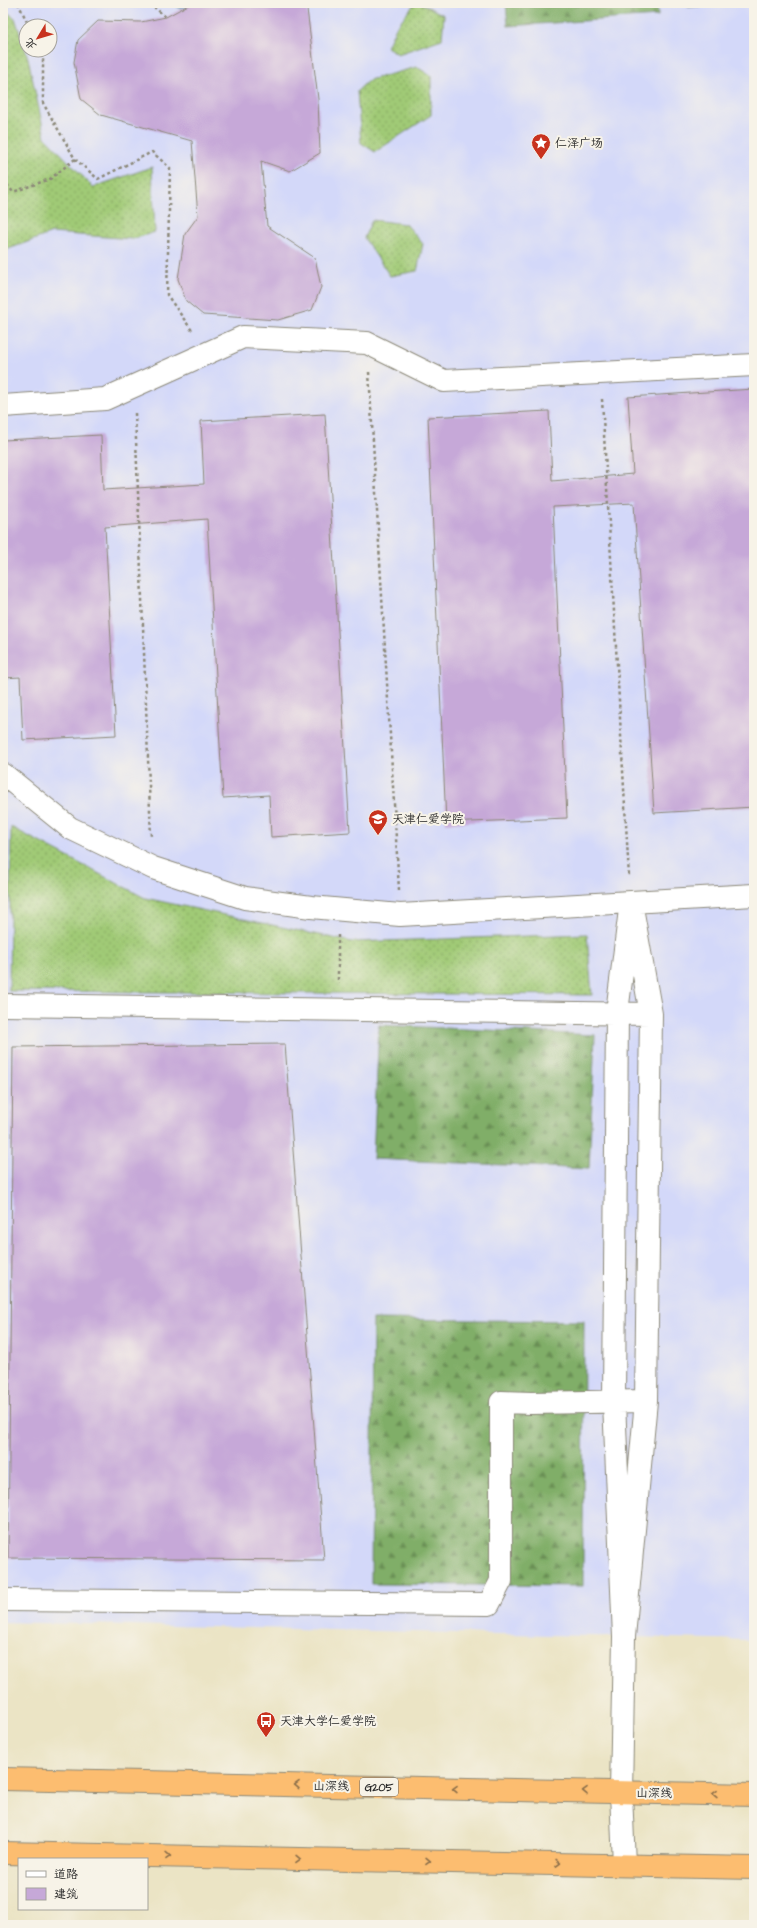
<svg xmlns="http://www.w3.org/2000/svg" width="757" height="1928" font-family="'Architects Daughter','LXGW WenKai TC',sans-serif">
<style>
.built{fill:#d3d8f9;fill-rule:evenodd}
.grass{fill:url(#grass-dots);stroke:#667a50}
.forest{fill:url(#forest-firs);stroke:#566c49}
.water{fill:#51b4cf;stroke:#3e707d}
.building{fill:#c6a8d8}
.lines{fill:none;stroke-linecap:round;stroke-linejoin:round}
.minor-casing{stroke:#8b8878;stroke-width:24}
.highway-casing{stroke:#8b8878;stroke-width:24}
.path{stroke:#8b8878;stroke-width:2.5;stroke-dasharray:3 3;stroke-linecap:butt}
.minor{stroke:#fff;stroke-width:22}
.highway{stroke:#fcbd6f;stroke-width:22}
.oneway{stroke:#896d4a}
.labels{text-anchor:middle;stroke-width:4;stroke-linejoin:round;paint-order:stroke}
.shield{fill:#f7f3e8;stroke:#686764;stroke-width:1}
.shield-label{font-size:11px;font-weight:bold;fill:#2b2b2b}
.poi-label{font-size:12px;fill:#2b2b2b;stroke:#f7f3e8;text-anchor:start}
.street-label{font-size:12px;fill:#2b2b2b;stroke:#f7f3e8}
</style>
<defs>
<pattern id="grass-dots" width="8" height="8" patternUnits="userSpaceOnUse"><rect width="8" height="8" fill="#a0ca76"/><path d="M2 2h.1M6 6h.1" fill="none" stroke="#83a461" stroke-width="1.8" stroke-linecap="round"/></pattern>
<pattern id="forest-firs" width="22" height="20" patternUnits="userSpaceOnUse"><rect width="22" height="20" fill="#80ae67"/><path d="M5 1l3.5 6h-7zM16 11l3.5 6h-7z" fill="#698e55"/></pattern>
</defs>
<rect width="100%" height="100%" fill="#f7f3e8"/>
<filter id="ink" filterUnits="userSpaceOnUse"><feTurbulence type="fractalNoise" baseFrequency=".025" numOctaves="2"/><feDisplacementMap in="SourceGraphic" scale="8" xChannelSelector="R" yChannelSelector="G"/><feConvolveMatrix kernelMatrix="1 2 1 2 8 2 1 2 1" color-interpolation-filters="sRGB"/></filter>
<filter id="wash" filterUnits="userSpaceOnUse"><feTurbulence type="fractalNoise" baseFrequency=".012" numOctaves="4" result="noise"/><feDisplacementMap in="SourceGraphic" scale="16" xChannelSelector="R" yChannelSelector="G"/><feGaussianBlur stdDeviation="0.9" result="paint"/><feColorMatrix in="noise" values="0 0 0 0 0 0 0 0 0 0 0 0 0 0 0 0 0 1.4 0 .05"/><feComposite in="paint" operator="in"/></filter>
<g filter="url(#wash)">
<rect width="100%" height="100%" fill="#ebe4c5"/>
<path class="built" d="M3 3H754V1640L3 1622ZM26 26H50V50H26Z"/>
<path class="grass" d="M415 3H420L444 15 442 39 398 54 387 47 396 27Z
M3 9 15 18 28 58 45 137 93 187 152 167 155 232 133 239 52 233 3 251Z
M417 67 431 76V115L375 152 361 143 357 91 369 80Z
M372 220 406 224 423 244 417 271 390 276 364 238Z
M11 827 145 898 352 942 587 934 592 995 9 991Z"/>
<path class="forest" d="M506 3H657L658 16 508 26Z
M688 3H754L688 7Z
M379 1025 595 1035 589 1169 373 1159Z
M373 1319 584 1321 583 1586 371 1584Z"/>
<path class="water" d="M172 3H202L181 9Z"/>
<g id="blocks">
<path class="building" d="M192 3H297L307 9 318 99 320 153 290 171 261 161 267 226 315 258 321 287 312 310 278 320 203 315 186 301 178 279 185 234 198 216 192 141 101 115 81 99 74 62 78 40 98 21 141 22 166 17Z
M754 389V807L654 813 634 503 553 507 567 818 446 823 428 417 549 411 552 481 633 474 628 397Z
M325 414 350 832 271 837 269 795 223 798 207 519 105 527 116 735 23 740 20 677 3 678V440L101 435 103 490 204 484 201 421Z
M285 1044 324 1560 8 1558 13 1047Z"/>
</g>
</g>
<g filter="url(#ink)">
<use href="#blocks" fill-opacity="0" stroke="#8b8878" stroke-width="1"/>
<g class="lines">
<defs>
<path id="minor" d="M3 406 105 399 243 337 367 343 444 381 754 365
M3 774 70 828 153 868 245 898 311 907 400 915 754 895
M631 902 651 1014 646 1401 624 1637 614 1402 617 1012Z
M3 1005 651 1014
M3 1600 489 1604 501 1581V1402L531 1403 646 1401
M624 1865 621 1792 624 1637"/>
<path id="highway" d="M3 1779 754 1795
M3 1853 754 1868"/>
</defs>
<use href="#minor" class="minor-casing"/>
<use href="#highway" class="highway-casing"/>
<path class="path" d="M18 3 29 26
M149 3 166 17
M75 159 98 179 152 152 170 168 167 295 193 332
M3 180 13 192 50 179 75 159 43 103V59L40 50
M369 372 399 890
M602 399 629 877
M135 413 151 838
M338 935V984"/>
<use href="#minor" class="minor"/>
<use href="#highway" class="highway"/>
</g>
<defs><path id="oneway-chevron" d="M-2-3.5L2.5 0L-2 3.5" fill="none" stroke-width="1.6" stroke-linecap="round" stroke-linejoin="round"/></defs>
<g class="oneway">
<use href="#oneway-chevron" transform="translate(297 1785) rotate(-179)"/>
<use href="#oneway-chevron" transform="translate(455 1789) rotate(-179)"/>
<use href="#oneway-chevron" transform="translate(585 1791) rotate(-179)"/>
<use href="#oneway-chevron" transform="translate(715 1794) rotate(-179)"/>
<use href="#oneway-chevron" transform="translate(168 1856) rotate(1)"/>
<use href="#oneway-chevron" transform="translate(298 1859) rotate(1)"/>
<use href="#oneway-chevron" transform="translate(428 1861) rotate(1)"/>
<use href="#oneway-chevron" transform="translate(558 1863) rotate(1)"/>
</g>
</g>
<defs>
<symbol id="sight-pin" viewBox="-11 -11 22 30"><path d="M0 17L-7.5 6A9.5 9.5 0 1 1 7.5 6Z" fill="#c8321e" stroke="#f7f3e8"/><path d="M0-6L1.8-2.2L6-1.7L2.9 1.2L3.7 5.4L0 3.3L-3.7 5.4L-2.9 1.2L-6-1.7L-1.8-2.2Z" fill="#fff"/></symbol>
<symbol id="university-pin" viewBox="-11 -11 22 30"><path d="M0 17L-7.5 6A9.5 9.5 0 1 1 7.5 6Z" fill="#c8321e" stroke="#f7f3e8"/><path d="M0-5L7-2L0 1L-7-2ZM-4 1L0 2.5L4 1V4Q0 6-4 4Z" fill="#fff"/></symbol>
<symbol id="bus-pin" viewBox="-11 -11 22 30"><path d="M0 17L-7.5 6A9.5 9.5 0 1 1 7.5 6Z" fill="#c8321e" stroke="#f7f3e8"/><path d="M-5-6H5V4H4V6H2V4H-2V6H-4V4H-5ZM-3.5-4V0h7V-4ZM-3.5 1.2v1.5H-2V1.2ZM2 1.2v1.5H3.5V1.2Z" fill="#fff"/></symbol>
</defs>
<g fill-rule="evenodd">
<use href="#sight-pin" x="530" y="132" width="22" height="30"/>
<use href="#university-pin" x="367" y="808" width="22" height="30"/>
<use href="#bus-pin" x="255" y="1710" width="22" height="30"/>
</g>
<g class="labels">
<rect class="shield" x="360" y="1778" width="38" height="18" rx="3"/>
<g class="shield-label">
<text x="379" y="1791">G205</text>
</g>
<g class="poi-label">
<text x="555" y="147">仁泽广场</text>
<text x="392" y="823">天津仁爱学院</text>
<text x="280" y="1725">天津大学仁爱学院</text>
</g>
<g class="street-label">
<text transform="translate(331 1786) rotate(1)" y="4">山深线</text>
<text transform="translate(654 1793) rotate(1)" y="4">山深线</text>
</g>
</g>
<rect width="757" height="1928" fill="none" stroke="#f7f3e8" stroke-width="16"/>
<rect x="18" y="1858" width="130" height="52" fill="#f7f3e8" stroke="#a5a39c"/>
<rect x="26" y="1871" width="20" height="6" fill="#ffffff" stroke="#a5a39c"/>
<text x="54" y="1878" font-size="12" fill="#2b2b2b">道路</text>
<rect x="26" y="1888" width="20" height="12" fill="#c6a8d8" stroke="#a5a39c"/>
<text x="54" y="1898" font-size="12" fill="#2b2b2b">建筑</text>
<g transform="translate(38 38) rotate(232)"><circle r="19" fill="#f7f3e8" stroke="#a5a39c"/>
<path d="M0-3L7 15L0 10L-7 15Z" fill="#c8321e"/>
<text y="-6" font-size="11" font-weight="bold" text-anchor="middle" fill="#2b2b2b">北</text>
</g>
</svg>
